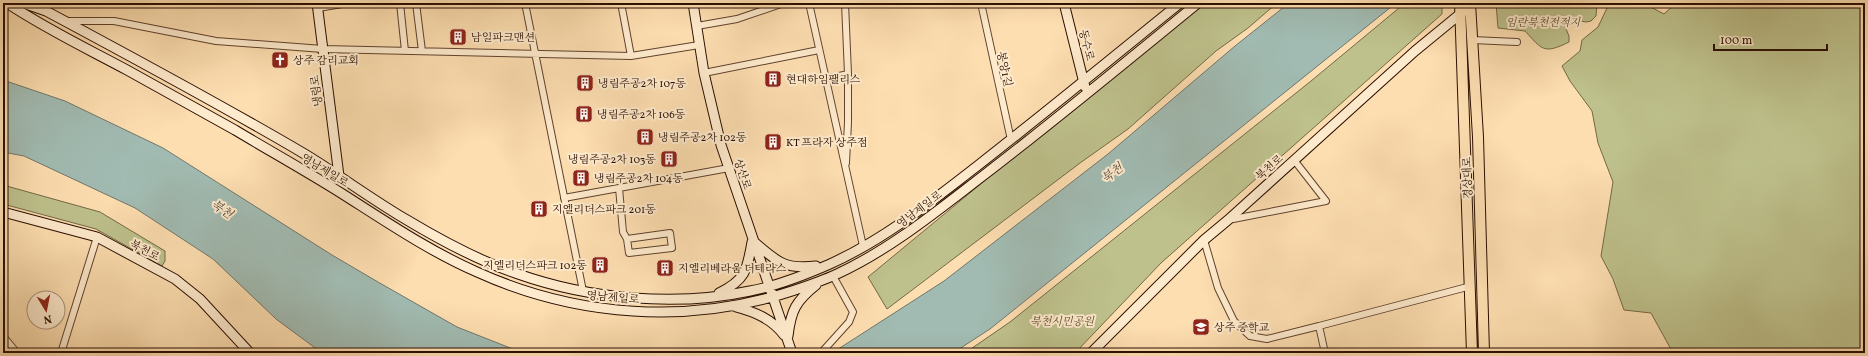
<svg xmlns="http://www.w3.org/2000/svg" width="1868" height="356" font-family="Vollkorn,'Noto Serif KR',serif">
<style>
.green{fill:#bec18c;stroke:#746846}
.water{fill:#a1bbb2;stroke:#71766b}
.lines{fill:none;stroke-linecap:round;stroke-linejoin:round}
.street-casing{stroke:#5f422d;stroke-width:8}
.secondary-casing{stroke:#2a0e01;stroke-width:11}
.primary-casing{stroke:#2a0e01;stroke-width:12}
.street{stroke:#feeacc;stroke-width:6}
.secondary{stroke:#feeacc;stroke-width:9}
.primary{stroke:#fddeb0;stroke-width:10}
.labels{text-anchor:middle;stroke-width:4;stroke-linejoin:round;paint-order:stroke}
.park-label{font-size:11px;font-style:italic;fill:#5e4d32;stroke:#feeacc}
.poi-label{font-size:11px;fill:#2a0e01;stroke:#feeacc;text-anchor:start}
.street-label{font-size:11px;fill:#2a0e01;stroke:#feeacc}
.water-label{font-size:12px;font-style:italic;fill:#544b3f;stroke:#feeacc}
</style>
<rect width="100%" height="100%" fill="#fddeb0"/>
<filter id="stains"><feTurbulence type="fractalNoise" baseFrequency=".005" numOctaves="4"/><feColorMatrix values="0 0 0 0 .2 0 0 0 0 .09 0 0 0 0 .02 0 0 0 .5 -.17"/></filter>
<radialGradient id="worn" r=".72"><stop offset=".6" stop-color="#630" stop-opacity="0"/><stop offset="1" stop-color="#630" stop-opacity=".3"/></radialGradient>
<path class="green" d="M1200 3H1277L1248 28 1216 51 1128 129 1080 163 887 309 868 277Z
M1405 3H1442V14L1161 263 1075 353H965L1010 322 1311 81Z
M1496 3H1597L1596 16 1591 21 1586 22 1561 17 1569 36V42C1543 55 1542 49 1525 31L1498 28Z
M1604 3H1643L1664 14 1676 3H1865V353H1673L1651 313 1624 310 1613 279 1601 256 1613 182 1598 143 1592 111 1570 81 1562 66 1580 51 1582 40 1598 27 1607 8Z
M3 185 100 212 165 251V261L162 266 96 229 3 204Z"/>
<path class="water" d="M1289 3H1396L990 329 953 353H832L944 281 1108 154 1235 46Z
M3 80 65 101 163 148 332 255 378 282 457 327 523 353H322L276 319 213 259 135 208 24 156 3 152Z"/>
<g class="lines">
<defs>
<path id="street" d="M400 3 405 51
M416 3 422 51
M525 3 583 291
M621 3 631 56
M809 3 863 246
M981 3 1011 140
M318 8 348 3
M66 21H114L216 41 323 49 631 56 699 45
M697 26 737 19 784 3
M1472 40 1517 42
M704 73 819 50
M826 79 848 74 845 3
M846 163 848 122V74
M619 188 623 232 627 239 670 233 672 248 629 253 627 239
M564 198 729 168
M1228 220 1326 201 1294 160
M1204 240 1218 288 1234 321 1250 336 1267 339 1319 326 1325 353
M1319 326 1471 286
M3 336 17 353
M61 353 97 237
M821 353 849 322 853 312 833 276"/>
<path id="secondary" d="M7 3C46 29 86 48 127 70 163 90 199 110 235 130 270 151 306 171 341 193 385 221 429 251 477 272 576 317 689 325 792 291 807 286 822 281 837 274 891 249 937 211 984 175 1057 119 1127 61 1198 3
M23 3 46 11C132 57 218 103 303 153 338 174 371 199 407 220 442 241 479 261 518 274 589 299 676 307 750 291 777 286 805 275 830 264 883 240 931 202 976 167 1045 113 1112 58 1180 3
M317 3 339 176
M693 3 704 73 721 145 792 353
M1064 3 1085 87
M3 212 97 237 175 279 200 299 250 353
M753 241C776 261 784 270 816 266
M719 293C746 280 747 270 752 242
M736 307C755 312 772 319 784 335
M788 336C791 310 796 301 816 285
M1091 353 1204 240 1228 220 1415 51 1465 10"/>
<path id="primary" d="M1460 3 1472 353
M1470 3 1478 137 1484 353"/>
</defs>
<use href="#street" class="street-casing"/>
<use href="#secondary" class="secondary-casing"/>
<use href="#primary" class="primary-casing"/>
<use href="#street" class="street"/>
<use href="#secondary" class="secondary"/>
<use href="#primary" class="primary"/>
</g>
<defs>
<symbol id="building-square" viewBox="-11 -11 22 22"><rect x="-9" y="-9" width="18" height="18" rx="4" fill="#8f2418" stroke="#feeacc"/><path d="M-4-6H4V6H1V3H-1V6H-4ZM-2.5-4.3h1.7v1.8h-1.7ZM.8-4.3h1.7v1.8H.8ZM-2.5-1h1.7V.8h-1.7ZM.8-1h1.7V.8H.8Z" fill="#fff"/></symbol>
<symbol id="church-square" viewBox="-11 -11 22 22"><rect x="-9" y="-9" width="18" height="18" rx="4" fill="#8f2418" stroke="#feeacc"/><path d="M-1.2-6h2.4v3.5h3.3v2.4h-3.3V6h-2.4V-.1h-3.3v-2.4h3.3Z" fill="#fff"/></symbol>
<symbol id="school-square" viewBox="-11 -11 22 22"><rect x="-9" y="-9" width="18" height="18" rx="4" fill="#8f2418" stroke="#feeacc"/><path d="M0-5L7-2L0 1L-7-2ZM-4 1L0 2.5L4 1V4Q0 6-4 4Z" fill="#fff"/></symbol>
</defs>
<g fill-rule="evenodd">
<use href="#building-square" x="448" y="27" width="20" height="20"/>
<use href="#church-square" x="270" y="50" width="20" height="20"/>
<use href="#building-square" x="763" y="69" width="20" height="20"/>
<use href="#building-square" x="575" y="73" width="20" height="20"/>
<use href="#building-square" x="574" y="104" width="20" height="20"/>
<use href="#building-square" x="635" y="127" width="20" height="20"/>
<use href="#building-square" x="763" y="132" width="20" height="20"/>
<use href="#building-square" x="659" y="149" width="20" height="20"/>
<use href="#building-square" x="571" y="168" width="20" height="20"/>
<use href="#building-square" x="529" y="199" width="20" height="20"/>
<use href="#building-square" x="590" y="255" width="20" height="20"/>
<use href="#building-square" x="655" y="258" width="20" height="20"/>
<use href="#school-square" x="1191" y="317" width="20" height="20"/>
</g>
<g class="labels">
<g class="park-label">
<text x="1543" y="26">임란북천전적지</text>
<text x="1062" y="325">북천시민공원</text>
</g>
<g class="poi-label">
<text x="471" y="41">남일파크맨션</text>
<text x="293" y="64">상주 감리교회</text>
<text x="786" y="83">현대하임팰리스</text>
<text x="598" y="87">냉림주공2차 107동</text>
<text x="597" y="118">냉림주공2차 106동</text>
<text x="658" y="141">냉림주공2차 102동</text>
<text x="786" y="146">KT 프라자 상주점</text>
<text x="656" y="163" text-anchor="end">냉림주공2차 103동</text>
<text x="594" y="182">냉림주공2차 104동</text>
<text x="552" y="213">지엘리더스파크 201동</text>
<text x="587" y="269" text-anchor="end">지엘리더스파크 102동</text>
<text x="678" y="272">지엘리베라움 더테라스</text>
<text x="1214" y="331">상주 중학교</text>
</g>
<g class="street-label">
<text transform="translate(1087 45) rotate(76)" y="4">동수로</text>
<text transform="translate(1005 69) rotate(78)" y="4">봉양1길</text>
<text transform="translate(316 91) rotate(-97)" y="4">냉림로</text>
<text transform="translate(1269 167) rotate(-42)" y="4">북천로</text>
<text transform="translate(325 170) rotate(31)" y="4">영남제일로</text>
<text transform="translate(743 174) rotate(71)" y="4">상산로</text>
<text transform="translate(1467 178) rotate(-92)" y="4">경상대로</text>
<text transform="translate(919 209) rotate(-37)" y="4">영남제일로</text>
<text transform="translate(145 250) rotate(28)" y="4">북천로</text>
<text transform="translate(613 297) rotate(5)" y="4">영남제일로</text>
</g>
<g class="water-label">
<text transform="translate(1112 173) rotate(-37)" y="4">북천</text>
<text transform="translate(222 209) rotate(35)" y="4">북천</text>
</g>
</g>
<rect width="1868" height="356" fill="none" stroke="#fddeb0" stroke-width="16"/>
<rect x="4" y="4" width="1860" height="348" fill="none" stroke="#2a0e01" stroke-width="2"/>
<rect x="8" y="8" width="1852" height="340" fill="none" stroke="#2a0e01"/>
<g transform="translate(46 310) rotate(170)"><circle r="19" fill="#feeacc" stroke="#a9927b"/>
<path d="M0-3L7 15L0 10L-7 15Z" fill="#8f2418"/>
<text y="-6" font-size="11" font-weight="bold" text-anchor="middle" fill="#2a0e01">N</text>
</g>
<path d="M1714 44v6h113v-6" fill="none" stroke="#2a0e01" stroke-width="2"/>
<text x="1720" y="44" font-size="12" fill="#2a0e01" stroke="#feeacc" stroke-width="3" paint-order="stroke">100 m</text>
<rect width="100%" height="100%" filter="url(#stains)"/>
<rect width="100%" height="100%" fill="url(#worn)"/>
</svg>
